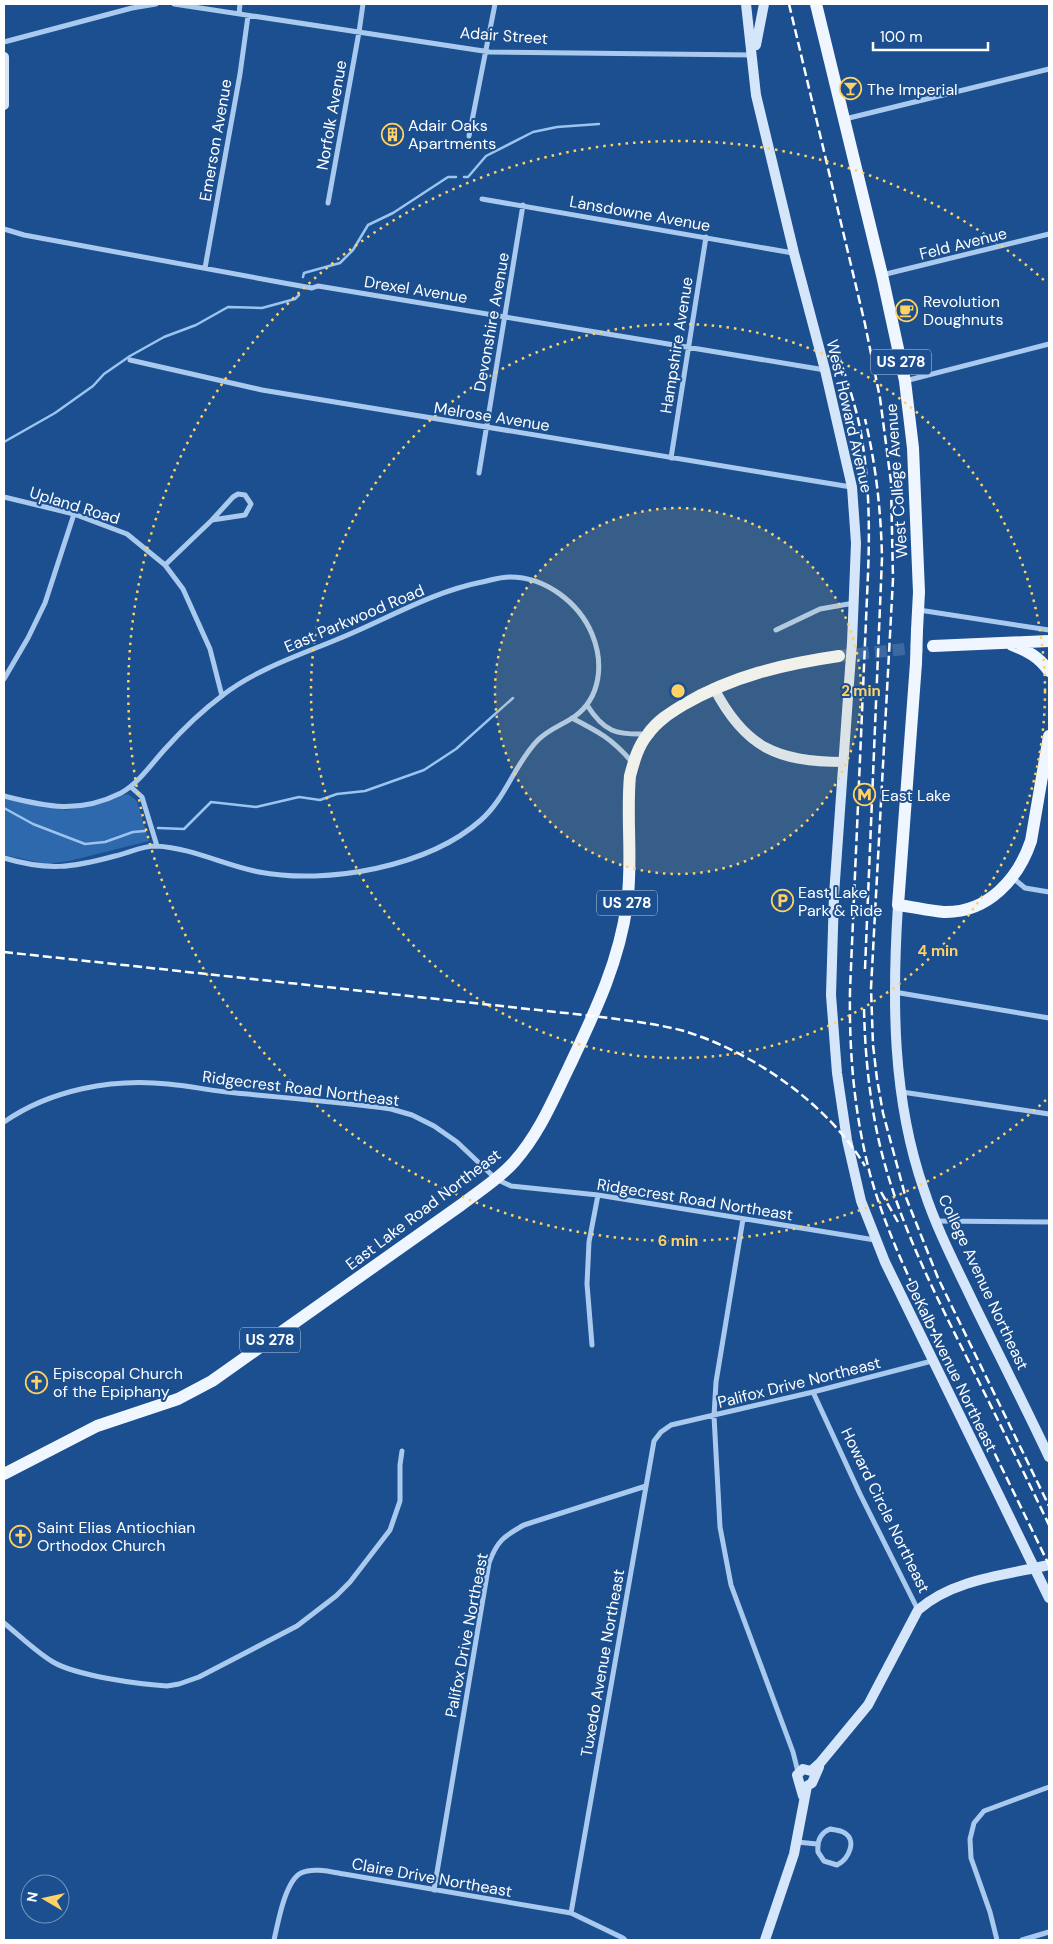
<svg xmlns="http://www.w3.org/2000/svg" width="1053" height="1944" font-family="'DM Sans',sans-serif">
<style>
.green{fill:#2e69ad}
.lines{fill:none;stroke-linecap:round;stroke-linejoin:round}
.stream{stroke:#9cc4f0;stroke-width:2.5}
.primary-tunnel{stroke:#3d69a0;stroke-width:12;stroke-dasharray:12 6;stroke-linecap:butt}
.street{stroke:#a9c9ee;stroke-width:5}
.secondary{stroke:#d6e6fa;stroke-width:10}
.primary{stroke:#f0f6ff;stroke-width:12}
.rail{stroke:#fff;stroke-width:2.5;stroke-dasharray:9 4;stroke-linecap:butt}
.secondary-bridge{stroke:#d6e6fa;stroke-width:10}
.primary-bridge{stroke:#f0f6ff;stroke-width:12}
.ring{fill:none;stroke:#ffd166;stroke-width:2.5;stroke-dasharray:2.5 5}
.labels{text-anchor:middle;stroke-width:4;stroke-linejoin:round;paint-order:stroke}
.shield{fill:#1b4f8f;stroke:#bbcadd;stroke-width:1}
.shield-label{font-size:15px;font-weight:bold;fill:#fff}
.street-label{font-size:16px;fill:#fff;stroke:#1b4f8f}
.poi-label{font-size:16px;fill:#fff;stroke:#1b4f8f;text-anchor:start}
.centre{fill:#ffd166;stroke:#1b4f8f;stroke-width:2.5}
.ring-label{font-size:15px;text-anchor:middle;font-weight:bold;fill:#ffd166;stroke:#1b4f8f;stroke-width:4;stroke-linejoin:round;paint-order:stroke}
</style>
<rect width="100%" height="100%" fill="#1b4f8f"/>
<path class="green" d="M128 794 137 801 149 841 69 861 47 864 4 855V795L35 804 67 810Z"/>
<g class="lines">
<path class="stream" d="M464 177H468L486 156 533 132 557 127 599 124
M303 277 304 273 340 263 353 250 368 225 393 213 448 177H456
M4 442 55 413 93 386 104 374 130 356 164 337 196 325 228 307 262 308 295 299 299 295
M4 808 33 824 85 844 105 842 133 832 145 831
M158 828 184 829 211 802 256 807 299 797 320 800 337 794 365 791 424 770 456 749 513 698"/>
<path class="primary-tunnel" d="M839 656 933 646"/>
<path class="street" d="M174 4 490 52 752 55
M239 14 240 4
M4 42 132 8 156 4
M845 119 1049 69
M469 136 495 4
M482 199 793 253
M328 203 359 32 363 4
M4 229 24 235 284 283 312 288 318 286 825 370
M205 268 240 74 248 16
M882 275 1049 234
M130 360 262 390 851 487
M905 381 1049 344
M671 458 706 237
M479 473 523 205
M4 497 74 514 127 534 165 565 183 589 210 649 222 696
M165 565 212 520 233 497 238 494 245 495 251 504 245 515 212 520
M919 610 1049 630
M776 630 820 609 854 603
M4 679 28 638 45 603 74 514
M587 705C604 732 616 735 647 734
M572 718C599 732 611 738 632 762
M131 787 142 797 157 846
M4 796C47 807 79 814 121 793 139 783 152 763 166 748 183 729 203 710 223 695 259 667 309 652 350 634 394 615 436 591 482 582 491 580 500 577 510 577 546 577 579 603 592 634 604 663 601 698 574 717 562 725 549 729 538 740 515 763 506 798 481 820 428 867 327 885 259 872 224 865 192 848 156 846 141 846 129 853 115 856 71 868 48 871 4 858
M1013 878 1025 888 1049 892
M894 992 1049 1018
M902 1092 1049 1114
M4 1122C50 1090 112 1078 168 1084 190 1086 213 1091 236 1093 287 1098 339 1102 391 1109L412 1115 434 1126 457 1142 496 1179 511 1186 598 1195 875 1240
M743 1219 716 1382 714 1416 720 1527 731 1585 793 1752 798 1772
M935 1221 1049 1222
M592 1345 587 1284 589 1242 598 1195
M813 1392 860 1494 918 1610
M4 1623C20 1636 36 1652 53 1662 77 1676 138 1684 167 1686L179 1684 199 1677 297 1626 336 1596 350 1582 390 1530 400 1501V1465L402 1451
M830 1829C834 1830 839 1830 843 1832 858 1839 849 1859 837 1865L824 1861 818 1852C817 1841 820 1833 830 1829Z
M797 1842 817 1844
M434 1890 489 1563C497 1541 504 1536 524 1525L646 1486
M571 1913 654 1441 661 1432 671 1425 813 1392 932 1361
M274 1940C278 1923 285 1881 301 1873 313 1867 332 1872 344 1874L571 1913 623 1938 625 1940
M997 1940 990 1912 971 1858 970 1839 974 1823 984 1811 1049 1787
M1022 1940 1049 1932"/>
<path class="secondary" d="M746 4 756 95 794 253 825 370 852 487 856 543 852 643
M756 45 764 4
M4 57V105
M850 669 834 895 831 995 837 1073 847 1140 861 1201 885 1262 1049 1598
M714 688C745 748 778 762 843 762
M898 905C892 1001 892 1098 924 1190 937 1230 956 1266 974 1304 999 1355 1025 1406 1049 1457
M811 1771 820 1763 868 1705 918 1610C953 1579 1005 1575 1049 1565
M803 1796 797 1775 803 1769 811 1771
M765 1940 794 1854 807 1786 812 1783 819 1767"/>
<path class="primary" d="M816 4 882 275 905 381 913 448 919 592 917 630
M1012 645C1028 651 1039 657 1049 671
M933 646 1049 641
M916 663 898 905C914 907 929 911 944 912 988 913 1018 879 1031 841L1049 736
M4 1474 97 1426 178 1399 212 1381 461 1205C479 1191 499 1179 514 1162 539 1134 553 1100 569 1067 594 1014 619 963 627 904 633 862 626 818 630 776 634 761 638 746 648 734 657 721 670 713 683 705 732 676 784 664 839 656"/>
<path class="rail" d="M789 4 865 324 880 398 891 482 893 579 871 988 873 1045 877 1079 883 1113 905 1195 938 1278 1049 1506
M834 343C844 371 854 399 860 428 869 476 870 525 868 574L850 990C849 1052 854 1113 870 1174 888 1239 920 1301 949 1361 983 1429 1016 1497 1049 1565
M4 952 593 1016C623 1020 654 1023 684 1031 753 1052 828 1104 865 1166
M865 969 882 558C881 511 876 465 865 419
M864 1009C865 1053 869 1095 878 1137 894 1210 927 1278 960 1344 990 1404 1020 1464 1049 1525
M881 1192 898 1222"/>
<path class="secondary-bridge" d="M850 669 852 643"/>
<path class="primary-bridge" d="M916 663 917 630"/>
</g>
<circle cx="678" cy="691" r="183" fill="#ffd166" fill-opacity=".12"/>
<g class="ring">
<circle cx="678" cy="691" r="183"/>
<circle cx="678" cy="691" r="367"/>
<path d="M1046 1100A550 550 0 1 1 1046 282"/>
</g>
<defs>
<symbol id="bar-ring" viewBox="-11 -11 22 22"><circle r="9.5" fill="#1b4f8f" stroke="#ffd166" stroke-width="1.5"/><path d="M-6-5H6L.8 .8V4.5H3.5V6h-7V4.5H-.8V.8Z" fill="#ffd166"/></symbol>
<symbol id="building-ring" viewBox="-11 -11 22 22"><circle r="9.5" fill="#1b4f8f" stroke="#ffd166" stroke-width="1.5"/><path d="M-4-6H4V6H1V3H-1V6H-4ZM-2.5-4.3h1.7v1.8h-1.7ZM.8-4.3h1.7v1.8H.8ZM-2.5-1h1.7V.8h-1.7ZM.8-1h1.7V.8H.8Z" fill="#ffd166"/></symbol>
<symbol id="cafe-ring" viewBox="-11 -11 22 22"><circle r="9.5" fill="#1b4f8f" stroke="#ffd166" stroke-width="1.5"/><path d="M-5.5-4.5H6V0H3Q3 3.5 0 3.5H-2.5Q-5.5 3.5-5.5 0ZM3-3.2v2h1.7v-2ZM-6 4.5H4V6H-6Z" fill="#ffd166"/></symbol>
<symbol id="metro-ring" viewBox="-11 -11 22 22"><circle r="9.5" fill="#1b4f8f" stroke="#ffd166" stroke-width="1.5"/><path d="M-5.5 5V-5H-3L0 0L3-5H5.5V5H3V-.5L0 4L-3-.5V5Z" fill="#ffd166"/></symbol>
<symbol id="parking-ring" viewBox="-11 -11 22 22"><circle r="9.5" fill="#1b4f8f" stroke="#ffd166" stroke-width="1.5"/><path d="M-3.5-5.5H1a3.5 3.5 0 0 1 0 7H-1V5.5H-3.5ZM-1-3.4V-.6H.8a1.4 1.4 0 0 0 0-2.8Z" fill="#ffd166"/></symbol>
<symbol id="church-ring" viewBox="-11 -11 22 22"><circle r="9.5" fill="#1b4f8f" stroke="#ffd166" stroke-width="1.5"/><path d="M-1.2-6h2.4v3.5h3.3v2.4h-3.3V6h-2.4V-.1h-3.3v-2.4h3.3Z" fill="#ffd166"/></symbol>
</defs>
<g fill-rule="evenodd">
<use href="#bar-ring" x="838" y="76" width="25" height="25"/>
<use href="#building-ring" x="380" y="122" width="25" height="25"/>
<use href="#cafe-ring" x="894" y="298" width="25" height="25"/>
<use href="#metro-ring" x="852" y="782" width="25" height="25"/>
<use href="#parking-ring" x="770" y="888" width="25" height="25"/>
<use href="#church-ring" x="24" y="1370" width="25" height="25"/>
<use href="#church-ring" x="8" y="1524" width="25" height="25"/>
</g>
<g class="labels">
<g class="shield">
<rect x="871" y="349.5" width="60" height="25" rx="4"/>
<rect x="597" y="890.5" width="60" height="25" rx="4"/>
<rect x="240" y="1327.5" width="60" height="25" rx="4"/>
</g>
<g class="shield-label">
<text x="901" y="367">US 278</text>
<text x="627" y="908">US 278</text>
<text x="270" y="1345">US 278</text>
</g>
<g class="street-label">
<text transform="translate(504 35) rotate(4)" y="6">Adair Street</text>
<text transform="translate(331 115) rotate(-80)" y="6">Norfolk Avenue</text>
<text transform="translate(215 140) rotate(-80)" y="6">Emerson Avenue</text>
<text transform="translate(640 213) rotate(10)" y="6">Lansdowne Avenue</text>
<text transform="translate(963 243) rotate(-14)" y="6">Feld Avenue</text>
<text transform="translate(416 289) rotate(9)" y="6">Drexel Avenue</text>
<text transform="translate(491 322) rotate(-80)" y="6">Devonshire Avenue</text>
<text transform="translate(676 345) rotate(-81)" y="6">Hampshire Avenue</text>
<text transform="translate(492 416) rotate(9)" y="6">Melrose Avenue</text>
<text transform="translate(850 416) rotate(77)" y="6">West Howard Avenue</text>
<text transform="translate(896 481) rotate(-94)" y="6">West College Avenue</text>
<text transform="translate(75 505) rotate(17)" y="6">Upland Road</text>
<text transform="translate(354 618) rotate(-23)" y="6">East Parkwood Road</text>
<text transform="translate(301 1088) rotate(7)" y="6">Ridgecrest Road Northeast</text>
<text transform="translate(695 1199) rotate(9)" y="6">Ridgecrest Road Northeast</text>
<text transform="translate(423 1209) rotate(-37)" y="6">East Lake Road Northeast</text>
<text transform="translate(984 1282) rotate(65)" y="6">College Avenue Northeast</text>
<text transform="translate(952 1366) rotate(64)" y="6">DeKalb Avenue Northeast</text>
<text transform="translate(799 1382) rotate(-14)" y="6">Palifox Drive Northeast</text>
<text transform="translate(886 1510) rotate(64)" y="6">Howard Circle Northeast</text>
<text transform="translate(466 1635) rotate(-79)" y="6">Palifox Drive Northeast</text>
<text transform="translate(602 1663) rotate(-80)" y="6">Tuxedo Avenue Northeast</text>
<text transform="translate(432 1877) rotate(10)" y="6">Claire Drive Northeast</text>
</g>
<g class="poi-label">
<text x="867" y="95">The Imperial</text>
<text x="408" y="131">Adair Oaks<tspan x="408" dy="18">Apartments</tspan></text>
<text x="923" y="307">Revolution<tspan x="923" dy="18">Doughnuts</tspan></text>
<text x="881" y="801">East Lake</text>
<text x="798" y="898">East Lake<tspan x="798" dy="18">Park &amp; Ride</tspan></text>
<text x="53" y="1379">Episcopal Church<tspan x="53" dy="18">of the Epiphany</tspan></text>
<text x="37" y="1533">Saint Elias Antiochian<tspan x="37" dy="18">Orthodox Church</tspan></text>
</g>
</g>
<circle cx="678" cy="691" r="8" class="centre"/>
<g class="ring-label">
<text x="861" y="696">2 min</text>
<text x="938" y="956">4 min</text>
<text x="678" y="1246">6 min</text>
</g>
<rect width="1053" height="1944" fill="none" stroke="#ffffff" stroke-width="10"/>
<g transform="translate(45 1899) rotate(279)"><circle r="24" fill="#1b4f8f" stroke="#7695bc"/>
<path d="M0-4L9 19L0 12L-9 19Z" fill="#ffd166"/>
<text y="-8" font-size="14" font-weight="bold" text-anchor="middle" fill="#ffffff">N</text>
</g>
<path d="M873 42v8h115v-8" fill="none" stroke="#ffffff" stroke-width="2.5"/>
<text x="880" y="42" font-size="15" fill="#ffffff" stroke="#1b4f8f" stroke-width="4" paint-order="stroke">100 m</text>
</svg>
